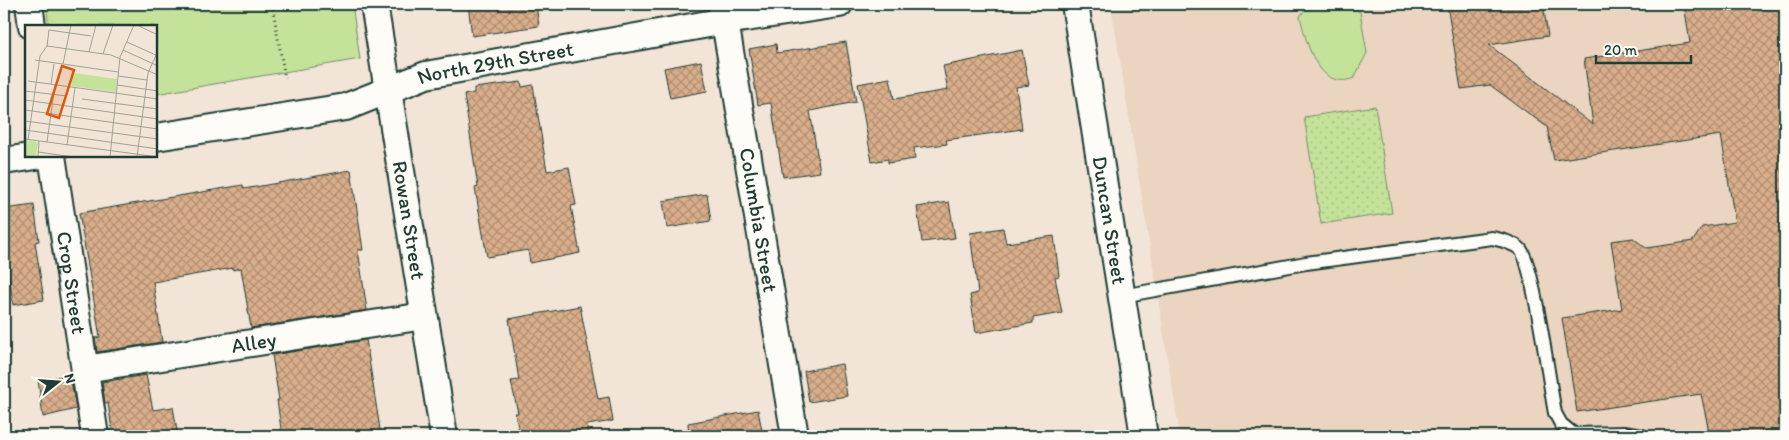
<svg xmlns="http://www.w3.org/2000/svg" width="1789" height="440" font-family="Itim,sans-serif">
<style>
.built{fill:#ebd4c0}
.grass{fill:url(#grass-dots);stroke:#729067}
.park{fill:#c4e29a;stroke:#729067}
.building{fill:url(#building-cross-hatch);stroke:#1f3d34}
.lines{fill:none;stroke-linecap:round;stroke-linejoin:round}
.lane-casing{stroke:#1f3d34;stroke-width:16}
.street-casing{stroke:#1f3d34;stroke-width:30}
.path{stroke:#1f3d34;stroke-width:3;stroke-dasharray:1 4;stroke-linecap:butt}
.lane{stroke:#fdfcf7;stroke-width:12}
.street{stroke:#fdfcf7;stroke-width:26}
.labels{text-anchor:middle;stroke-width:5;stroke-linejoin:round;paint-order:stroke}
.street-label{font-size:21px;fill:#1f3d34;stroke:#fdfcf7}
.inset-road{fill:none;stroke:#9ea296;stroke-width:1}
.view{fill:#de580e;fill-opacity:0.15;stroke:#de580e;stroke-width:2.5}
.inset-edge{fill:none;stroke:#1f3d34;stroke-width:2.5}
</style>
<defs>
<pattern id="grass-dots" width="8" height="8" patternUnits="userSpaceOnUse" patternTransform="scale(1.25)"><rect width="8" height="8" fill="#c4e29a"/><path d="M2 2h.1M6 6h.1" fill="none" stroke="#a8c385" stroke-width="1.8" stroke-linecap="round"/></pattern>
<pattern id="building-cross-hatch" width="8" height="8" patternUnits="userSpaceOnUse" patternTransform="scale(1.25)"><rect width="8" height="8" fill="#daae8b"/><path d="M0 0l8 8M0 8l8-8" fill="none" stroke="#b08f72"/></pattern>
</defs>
<rect width="100%" height="100%" fill="#f2e5d7"/>
<filter id="ink" filterUnits="userSpaceOnUse"><feTurbulence type="fractalNoise" baseFrequency=".02" numOctaves="2"/><feDisplacementMap in="SourceGraphic" scale="10" xChannelSelector="R" yChannelSelector="G"/><feConvolveMatrix kernelMatrix="1 2 1 2 8 2 1 2 1" color-interpolation-filters="sRGB"/></filter>
<g filter="url(#ink)">
<path class="built" d="M1111 4H1785V436H1180Z"/>
<path class="grass" d="M1375 106 1392 213 1321 224 1304 117Z"/>
<path class="park" d="M46 4H352L360 59 156 94V26H49Z
M1319 4H1345L1360 12 1367 53 1354 78C1318 92 1306 42 1300 16L1305 10Z"/>
<path class="building" d="M468 4H536L539 26 472 36Z
M1447 4H1543L1548 36 1489 45 1593 125 1584 59 1690 43 1684 4H1785V436H1710L1701 394 1577 412 1562 318 1622 309 1611 241 1633 238 1646 248 1674 244 1693 241 1702 227 1735 222 1721 135 1554 160 1547 127 1490 85 1461 89Z
M846 42 856 102 810 111 820 172 783 177 771 103 758 105 749 49 776 44 777 53Z
M1022 50 1029 85 1016 87 1022 129 946 140 947 144 914 148 915 159 888 163V159L872 162 858 84 890 78 894 99 948 90 943 66Z
M701 61 707 91 670 98 664 68Z
M521 82 522 87 533 85 547 171 569 167 576 205 571 206 580 253 530 263 528 250 487 257 475 188 478 187 464 95 474 93V88Z
M351 170 363 250H358L367 310 251 328 241 268 233 270V268L153 282 162 342 97 352 95 338 100 337 79 213 243 185 244 189Z
M707 194 711 221 667 228 663 201Z
M949 202 955 238 922 242 917 207Z
M34 205 39 241 35 242 44 300 13 305 4 242V209Z
M1003 228 1006 243 1054 236 1059 276 1055 277 1062 313 1033 318V323L976 333 970 295 978 293 970 233Z
M580 306 598 399 609 397 613 421 587 425 589 436H520L515 413H518L511 381 519 380 509 319Z
M366 340 381 436H282L277 400H279L272 355Z
M842 364 847 396 809 402 804 371Z
M70 375 76 409 43 417 38 380Z
M146 375 153 410 173 407 178 436H113L108 403H105L102 382Z
M758 410 763 436H689L688 423Z"/>
<g class="lines">
<defs>
<path id="lane" d="M1122 296 1306 263 1492 238C1501 240 1512 242 1520 249 1533 260 1550 388 1555 413L1561 424 1573 434 1624 433 1642 436"/>
<g id="street">
<path d="M29 4 32 26"/>
<path id="s1" d="M374 4 444 436"/>
<path id="s2" d="M722 4 795 436"/>
<path id="s3" d="M1075 4 1144 436"/>
<path id="s4" d="M156 137 346 107 426 75 725 21 839 4"/>
<path id="s5" d="M52 156 95 436"/>
<path d="M4 161 36 156"/>
<path id="s6" d="M85 369 424 316"/>
</g>
</defs>
<use href="#lane" class="lane-casing"/>
<use href="#street" class="street-casing"/>
<path class="path" d="M272 4 285 78"/>
<use href="#lane" class="lane"/>
<use href="#street" class="street"/>
</g>
</g>
<g class="labels">
<g class="street-label">
<text dy="7" stroke="none"><textPath href="#s4" startOffset="349">North 29th Street</textPath></text>
<text dy="7" stroke="none"><textPath href="#s1" startOffset="219">Rowan Street</textPath></text>
<text dy="7" stroke="none"><textPath href="#s2" startOffset="219">Columbia Street</textPath></text>
<text dy="7" stroke="none"><textPath href="#s3" startOffset="219">Duncan Street</textPath></text>
<text dy="7" stroke="none"><textPath href="#s5" startOffset="128">Crop Street</textPath></text>
<text dy="7" stroke="none"><textPath href="#s6" startOffset="171">Alley</textPath></text>
</g>
</g>
<g transform="translate(25 25)">
<rect width="132" height="132" fill="#f2e5d7"/>
<path d="M48 48 92 54 91 67 46 61Z" fill="#c4e29a"/>
<path d="M0 115 13 117 11 132H0Z" fill="#c4e29a"/>
<path class="inset-road" d="M112 0 133 10M102 17 133 31M22 21 24 5 66 11M98 25 133 41M64 27 71 0M78 29 88 0M10 35 93 47M38 39 46 0M93 51 122 55M3 56 133 74M26 59 29 39M92 60 133 66M0 66 42 71M57 74 133 84M0 75 133 94M0 85 133 104M0 96 133 114M0 105 133 124M0 114 133 132M3 115 15 31 22 21 86 30 133 50M22 117 30 60M42 120 50 63M13 127 49 132M13 132 14 116M85 132 95 32 109 0M112 132 123 48 133 26"/>
<path class="view" d="M37 41 49 45 34 93 22 89Z"/>
<rect width="132" height="132" class="inset-edge"/>
</g>
<rect width="1789" height="440" fill="none" stroke="#fdfcf7" stroke-width="20"/>
<rect x="10" y="10" width="1769" height="420" fill="none" stroke="#1f3d34" stroke-width="2" filter="url(#ink)"/>
<g transform="translate(58 382) rotate(73)" stroke="#fdfcf7" stroke-width="4" paint-order="stroke">
<path d="M0-4L9 19L0 12L-9 19Z" fill="#1f3d34"/>
<text y="-8" font-size="14" font-weight="bold" text-anchor="middle" fill="#1f3d34">N</text>
</g>
<path d="M1596 55v8h95v-8" fill="none" stroke="#1f3d34" stroke-width="2.5"/>
<text x="1604" y="55" font-size="15" fill="#1f3d34" stroke="#fdfcf7" stroke-width="4" paint-order="stroke">20 m</text>
</svg>
